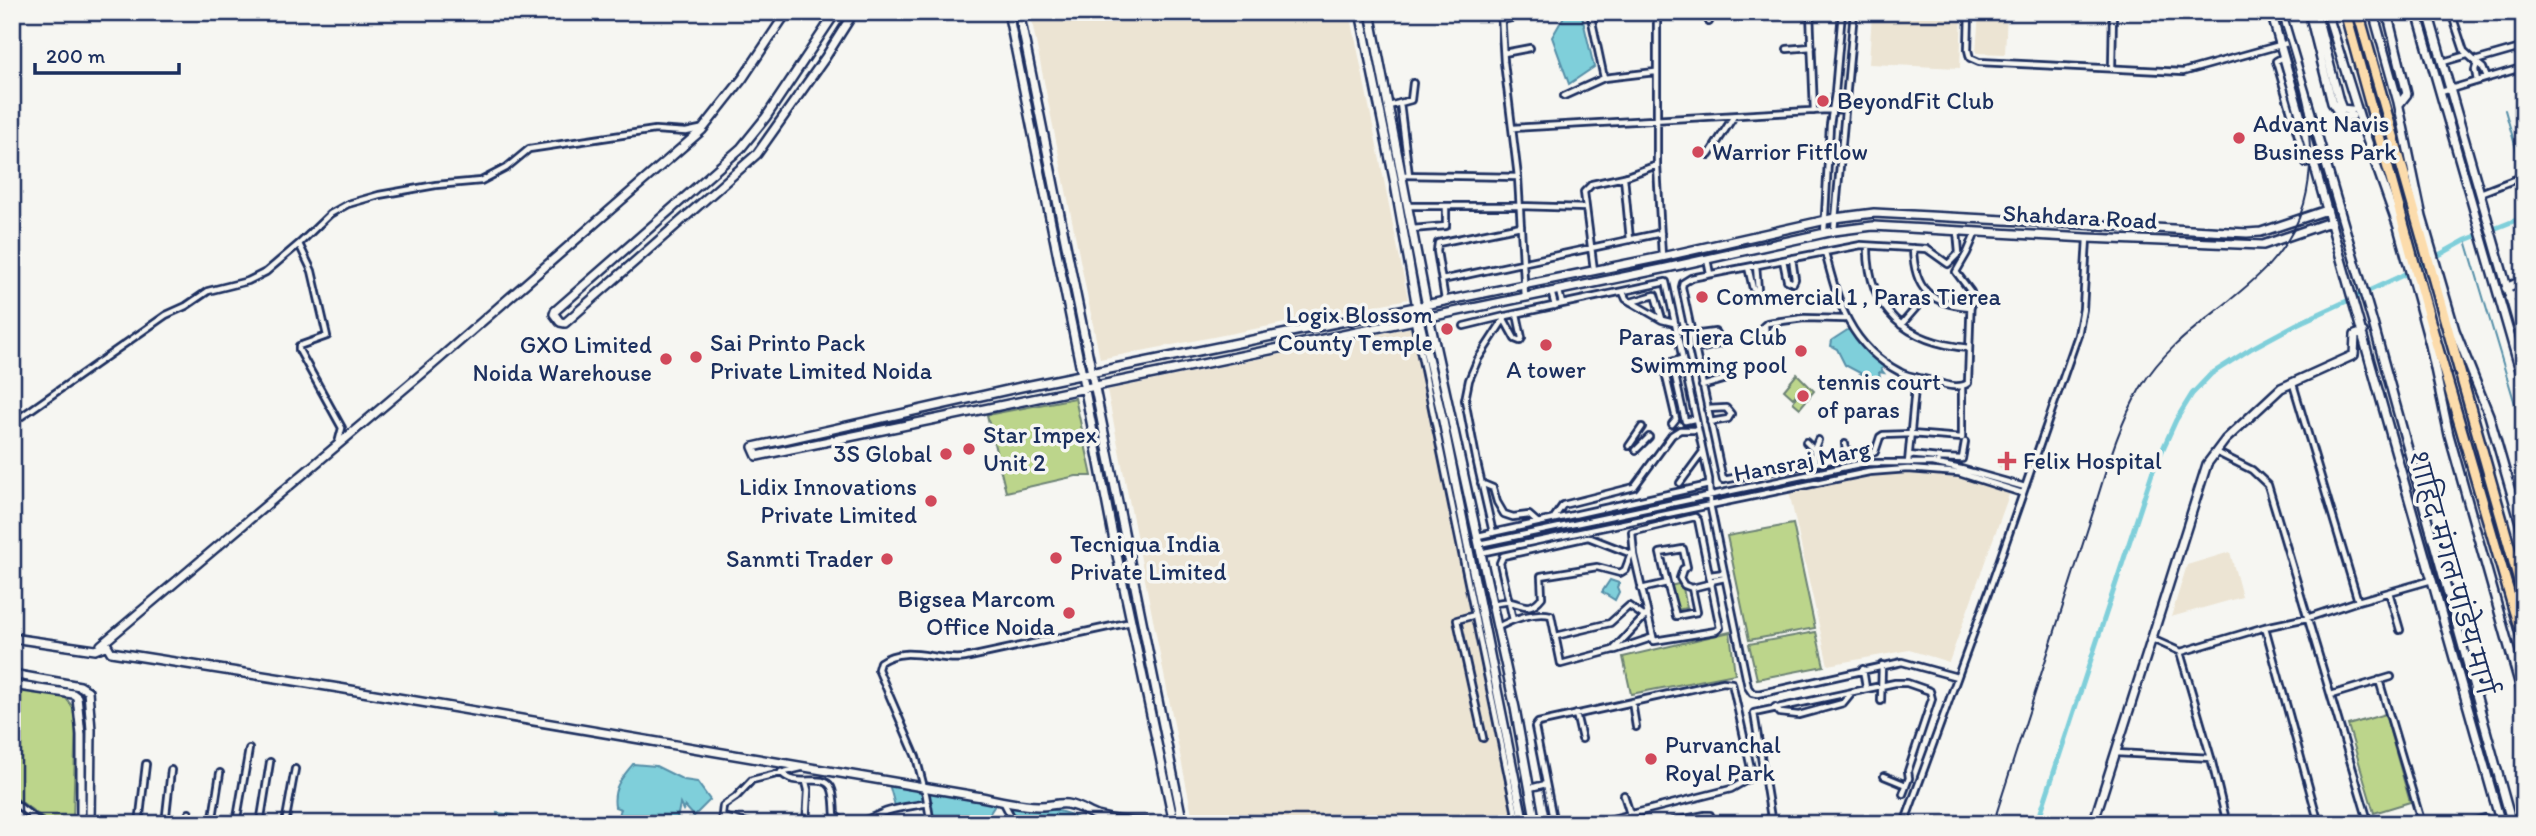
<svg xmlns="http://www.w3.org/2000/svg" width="2536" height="836" font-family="Itim,'Playpen Sans Deva',sans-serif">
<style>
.built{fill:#ece4d3}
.green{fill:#bcd58b;stroke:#6c8274;stroke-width:2}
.water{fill:#7fcfda;stroke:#578fa8;stroke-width:2}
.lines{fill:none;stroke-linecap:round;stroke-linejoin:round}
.stream{stroke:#578fa8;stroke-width:2}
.canal{stroke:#7fcfda;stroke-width:5}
.secondary-tunnel{stroke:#caced4;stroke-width:7;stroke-dasharray:7 3.5;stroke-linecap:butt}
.street-casing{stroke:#1b2f5e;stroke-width:10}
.secondary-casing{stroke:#1b2f5e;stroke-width:12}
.highway-casing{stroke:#1b2f5e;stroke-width:14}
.street{stroke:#f6f6f2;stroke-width:4.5}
.secondary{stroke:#f6f6f2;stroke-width:7}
.highway{stroke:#fcdcac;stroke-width:9}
.rail{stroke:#1b2f5e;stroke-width:2}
.poi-dot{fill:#d1495b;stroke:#f6f6f2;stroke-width:2.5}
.labels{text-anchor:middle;stroke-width:7;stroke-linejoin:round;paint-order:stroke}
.poi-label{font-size:24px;fill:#1b2f5e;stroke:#f6f6f2;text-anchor:start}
.street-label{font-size:24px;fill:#1b2f5e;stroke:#f6f6f2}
</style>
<rect width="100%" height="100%" fill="#f6f6f2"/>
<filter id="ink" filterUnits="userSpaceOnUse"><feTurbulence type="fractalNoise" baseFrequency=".0143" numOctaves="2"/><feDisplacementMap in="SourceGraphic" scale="14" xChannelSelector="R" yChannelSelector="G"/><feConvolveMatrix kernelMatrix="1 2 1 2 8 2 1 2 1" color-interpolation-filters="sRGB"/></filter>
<g filter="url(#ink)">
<path class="built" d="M1030 12H1350L1408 299 1100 359Z
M1872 12H1962L1960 68 1869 64Z
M1979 12H2007L2005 54 1976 53Z
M1412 327 1514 824H1194L1107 390Z
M2002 453 2015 457 2012 466 2009 465 2004 471 1998 466Z
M1889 473 1962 476 2010 492 1949 662 1909 650 1828 665 1789 492Z
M2230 552 2242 597 2171 617 2187 565Z"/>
<path class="green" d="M1797 374 1814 391 1800 408 1793 402 1802 388 1793 398 1784 390Z
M1075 398 1092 476H1076L1006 492 987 415Z
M1793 524 1815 628 1749 640 1727 536Z
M1682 583 1687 608 1676 610 1670 586Z
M1730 632 1735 674 1631 694 1623 657Z
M1816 632 1824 666 1757 679 1749 644Z
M12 688 64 696 76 711 73 824H51L12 795Z
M2385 714 2410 802 2374 813 2348 725Z"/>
<path class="water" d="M1581 12 1594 67 1569 84 1552 37 1566 13Z
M1849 329 1862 345 1886 366 1881 369 1884 373 1879 372 1880 378 1875 381 1845 365 1837 349 1831 346 1832 340Z
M1610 580 1619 583 1617 587 1619 592 1615 600 1602 592Z
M633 764 656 766 684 780 697 782 710 800 694 816 685 806 683 810 680 804 676 824H644L619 814 621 809 615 807C612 787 622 778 633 764Z
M889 784 923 788 925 802 895 806Z
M934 790 997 802 990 813 988 824H935L929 795Z
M1014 804C1039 808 1066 808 1087 824H1018L1010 807Z
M497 813 513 815 523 824H498Z"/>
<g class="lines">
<path class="stream" d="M2505 110 2523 173
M2466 240 2524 434"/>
<path class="canal" d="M2037 824 2152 473 2176 420 2192 394 2211 374 2252 348 2297 324 2401 276 2466 240 2524 217"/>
<path class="secondary-tunnel" d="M2352 110 2399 98
M2354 116 2400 103"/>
<defs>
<path id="street" d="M1501 12 1504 62 1518 177 1525 297
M1657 12V165L1662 256
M1706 12 1709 22
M1810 12 1814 111
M1969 12 1968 50 1970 58 1979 62 2183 72 2291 42
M2451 12 2464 51 2477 63
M1503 20 1537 12
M1787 49 1812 47
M1504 53 1530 48
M2283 57 2276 61 2306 163
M2475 61 2524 47
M2443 62 2467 55
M2112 67 2113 12
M1604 78 1655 72
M2477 81 2475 70 2477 63 2483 68 2487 78
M2441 92 2524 67
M1564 96 1604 78 1590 12
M1400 103 1409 175
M1389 106 1411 100 1413 83
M1513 128 1845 109
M1709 155 1734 116
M1402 175 1518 177
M1624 177 1630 240
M2480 193 2524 176
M1408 206H1520L1586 208
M1412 229 1446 226V206
M1834 231 1854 12
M1957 231 1959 253 1948 264 1927 249 1861 245 1691 278 1683 283 1682 287 1723 480 1875 452 1880 437 1883 435 1911 434 1962 438V387
M1824 233 1830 125 1835 93 1842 12
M299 244 312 271 327 336 299 346V350L342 428 338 443
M1868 246C1867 311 1908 343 1969 348
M1913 248C1914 290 1930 304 1971 307
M1825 252C1838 303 1850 346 1900 372 1909 377 1922 378 1932 381 1943 384 1959 390 1968 383L1971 292 1956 272 1967 253 1976 232
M1707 259 1710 274
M1783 260 1787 280 1793 283 1795 279 1792 258
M1748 267 1753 289 1758 290 1756 265
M1594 270 1584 192 1592 184 1624 177 1657 165
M1442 280 1661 233
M1551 291 1555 306
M1623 292 1626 299 1631 302 1662 320 1674 323
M1445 300 1437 251 1438 243 1521 226
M1631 302 1655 295 1662 319
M1562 304 1666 282 1709 479 1710 504 1748 687 1752 693 1758 694 1902 662 1957 677
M1504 319 1515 339 1520 341 1522 338 1517 314
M1414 321 1518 824
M1765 325 1766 339 1756 340C1755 333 1762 328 1767 323L1804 318 1845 319
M1901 325 1928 294
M1464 326 1505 316
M1692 335 1715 332 1721 340 1719 344 1695 350
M1672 362 1685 421 1694 419
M1699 372 1720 369 1727 374 1726 379 1702 386
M2293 384 2358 601
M1707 409 1726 408 1731 414 1728 419 1710 422
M12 423 166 315 186 306 208 291 248 281 266 272 300 243 330 214 348 204 379 195 436 185 481 181 506 168 529 149 655 130 686 132 700 129
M1672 424 1676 419 1664 368 1665 364 1681 359
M1806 442 1814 450
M1845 444 1847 457
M1629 446 1642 427
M1636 450 1649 437
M2216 452 2252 470 2268 485 2369 824
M1909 455 1939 458 1938 464
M1939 458 1962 459 1965 442
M1815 463 1814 450 1818 440
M1908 463 1916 377
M1481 483 1493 488 1497 502 1504 514 1513 517 1529 515 1537 522
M1680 483 1702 453
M1695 517 1698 520 1720 628 1716 631 1654 641 1634 555 1632 532Z
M1553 519 1563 505 1634 487 1672 435 1680 430H1697
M1493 533 1477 463 1465 400 1469 380 1478 359 1506 316 1562 304 1559 291
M1478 536 1709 485
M1479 544 1864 463H1932L1961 469 2025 487
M1480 553 1869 472 1908 469 1959 473 2022 493
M1710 575 1724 573
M1711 581 1725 578
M1692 588 1712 583
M1641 589 1667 583 1676 616 1697 612 1692 588 1684 585 1680 578 1683 569 1687 567 1683 549 1660 553 1667 583
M2389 592 2400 630
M1492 604C1497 603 1504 601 1510 602 1525 605 1530 612 1542 597L1541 576 1597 567 1620 573 1625 570 1631 554
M1475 615 1457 620 1483 738
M1513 620 1500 563 1503 556 1588 537 1634 555
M1498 627C1513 619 1535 611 1551 615L1561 664 1613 650 1646 615
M2265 627 2319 824
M1556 636 1610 623 1629 606 1645 617
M2152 639 2181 652 2265 627 2307 618 2358 601 2432 580
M1615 650 1651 638
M2180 652 2211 758 2227 824
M1863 669 1866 688
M2379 680 2422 824
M2331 695 2391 677
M1881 701 1882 665
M1632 702 1636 727
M1775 707 1780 713 1799 715 1843 703 1852 692
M1576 714 1582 739
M2116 753 2211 758
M781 772C796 790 822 772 831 787 835 795 834 807 835 815 851 833 871 816 888 811 901 807 915 806 928 803
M1884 776 1906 785
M806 782 808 790 806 824
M1530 788 1546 784
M1624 795 1630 814
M12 801 42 824
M1004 803 1015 824
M723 817 752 824
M139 824 146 764
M165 824 171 770
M187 824 189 813
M212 824 220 773
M236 824 249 749
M260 824 270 762
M285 824 295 769
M721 824 723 806 736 797 752 780 801 768
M931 824 926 795 916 757 878 669 880 662C906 644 936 662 965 658L1131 622
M1554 824 1535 727 1538 723 1723 682 1732 683 1752 773 1750 778 1731 789 1592 824
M1660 824 1705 815H1710L1713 824
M1772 824 1754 713 1895 683H1907L1930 691 1932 699 1908 771 1909 778 1903 794
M1904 824 1990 588 2078 335 2083 309 2087 238
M2465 824 2485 818"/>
<path id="secondary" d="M836 12 766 117 741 148 555 311 554 314 560 322 565 323 757 154 825 58 854 12
M1008 12 1082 375 1114 541 1174 823
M1019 12 1183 824
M1360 12 1394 179 1419 319 1443 421 1524 824
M1370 12 1429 317 1515 708 1536 824
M2271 12 2501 824
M2281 12 2373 323 2512 824
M2309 12 2332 103 2342 117 2352 116
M2316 12 2339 101 2342 109 2351 110
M2327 12 2364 131 2398 227 2430 345 2449 435 2524 700
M2373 12 2398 102 2422 217 2455 330 2489 415 2524 537
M2387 12 2407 94 2400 103
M2417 12 2524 384
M2428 12 2524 347
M2327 210 2261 232 2247 233 1874 213 1835 218 1666 256 1021 387 753 447 757 456 1662 269 1834 231 1873 226 2087 238 2263 245 2330 222
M2506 288 2524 280
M2509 298 2524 291
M12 638 95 650 107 645 111 652 339 688 970 795C990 798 1021 807 1040 806 1050 806 1057 803 1067 804 1079 806 1087 812 1097 816 1122 823 1148 823 1173 821
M101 645 431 366 702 130 743 78 787 12
M12 674 80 686 88 691 91 730 90 824
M12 685 73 694 77 697 81 735V824
M2093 824 2207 464 2225 440 2281 388 2354 355 2355 335 2363 332"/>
<path id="highway" d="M2345 12 2433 332 2524 644
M2358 12 2524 598"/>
</defs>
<use href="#street" class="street-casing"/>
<use href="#secondary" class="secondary-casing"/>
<use href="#highway" class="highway-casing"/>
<use href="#street" class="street"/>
<use href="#secondary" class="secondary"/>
<use href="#highway" class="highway"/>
<path class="rail" d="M1993 824C2025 726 2055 628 2087 531 2103 483 2115 431 2141 387 2185 313 2278 292 2304 204 2322 139 2297 74 2278 12"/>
</g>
</g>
<g class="poi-dot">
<circle cx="1823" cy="101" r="7"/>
<circle cx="2239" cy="138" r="7"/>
<circle cx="1698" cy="152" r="7"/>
<circle cx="1702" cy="297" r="7"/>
<circle cx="1447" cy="329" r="7"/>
<circle cx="1546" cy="345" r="7"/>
<circle cx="1801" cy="351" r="7"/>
<circle cx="696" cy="357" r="7"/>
<circle cx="666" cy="359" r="7"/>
<circle cx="1803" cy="396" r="7"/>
<circle cx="969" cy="449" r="7"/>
<circle cx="946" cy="454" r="7"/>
<path d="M2003.5 450.5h7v7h7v7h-7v7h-7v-7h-7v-7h7z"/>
<circle cx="931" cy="501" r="7"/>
<circle cx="1056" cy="558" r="7"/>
<circle cx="887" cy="559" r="7"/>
<circle cx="1069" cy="613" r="7"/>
<circle cx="1651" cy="759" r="7"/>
</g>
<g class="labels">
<g class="poi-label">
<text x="1837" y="109">BeyondFit Club</text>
<text x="2253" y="132">Advant Navis<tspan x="2253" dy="28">Business Park</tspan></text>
<text x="1712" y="160">Warrior Fitflow</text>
<text x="1716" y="305">Commercial 1 , Paras Tierea</text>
<text x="1433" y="323" text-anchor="end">Logix Blossom<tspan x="1433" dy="28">County Temple</tspan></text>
<text x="1787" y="345" text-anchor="end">Paras Tiera Club<tspan x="1787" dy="28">Swimming pool</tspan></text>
<text x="710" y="351">Sai Printo Pack<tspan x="710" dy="28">Private Limited Noida</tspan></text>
<text x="652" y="353" text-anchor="end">GXO Limited<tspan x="652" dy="28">Noida Warehouse</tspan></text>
<text x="1546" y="378" text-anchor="middle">A tower</text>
<text x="1817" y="390">tennis court<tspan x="1817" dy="28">of paras</tspan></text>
<text x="983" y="443">Star Impex<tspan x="983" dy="28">Unit 2</tspan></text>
<text x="932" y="462" text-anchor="end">3S Global</text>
<text x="2023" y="469">Felix Hospital</text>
<text x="917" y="495" text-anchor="end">Lidix Innovations<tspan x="917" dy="28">Private Limited</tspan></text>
<text x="1070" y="552">Tecniqua India<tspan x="1070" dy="28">Private Limited</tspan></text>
<text x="873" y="567" text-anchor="end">Sanmti Trader</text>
<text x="1055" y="607" text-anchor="end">Bigsea Marcom<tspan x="1055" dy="28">Office Noida</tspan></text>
<text x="1665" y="753">Purvanchal<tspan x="1665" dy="28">Royal Park</tspan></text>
</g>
<g class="street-label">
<text transform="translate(2080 217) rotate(3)" y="8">Shahdara Road</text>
<text transform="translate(1802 461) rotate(-11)" y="8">Hansraj Marg</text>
<text transform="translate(2451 573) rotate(74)" y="8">शाहिद मंगल पांडेय मार्ग</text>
</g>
</g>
<rect width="2536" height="836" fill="none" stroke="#f6f6f2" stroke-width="42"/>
<rect x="21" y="21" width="2494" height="794" fill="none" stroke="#1b2f5e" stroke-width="2.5" filter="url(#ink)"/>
<path d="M35 63v10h144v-10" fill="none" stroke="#1b2f5e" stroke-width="3.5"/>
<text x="46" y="63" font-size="21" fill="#1b2f5e" stroke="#f6f6f2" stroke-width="5" paint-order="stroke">200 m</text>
</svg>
